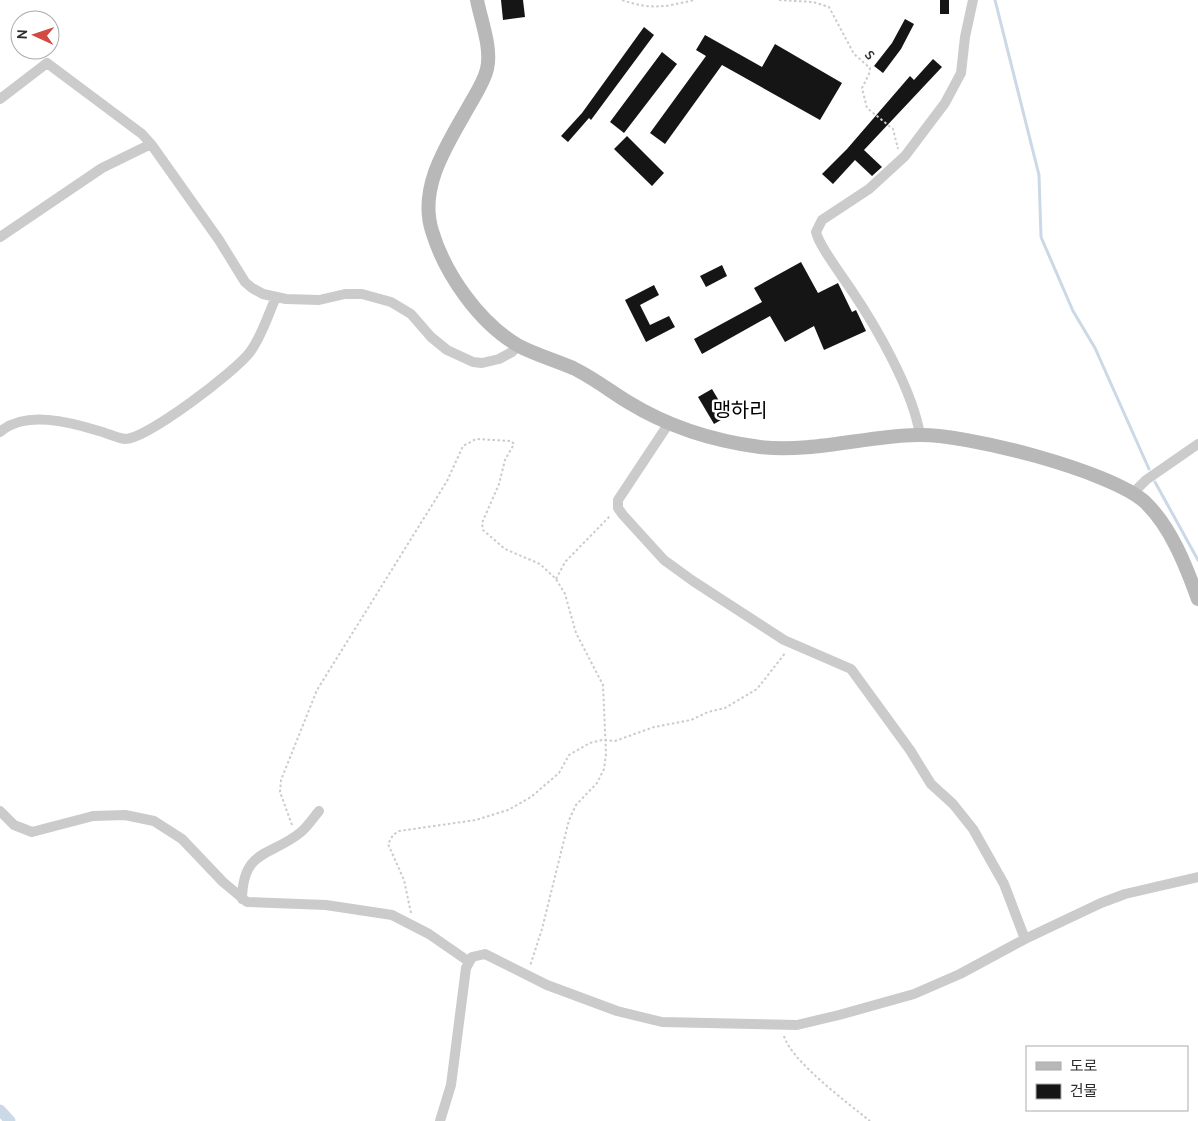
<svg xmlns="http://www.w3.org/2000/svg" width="1198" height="1121" font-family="Cabin,'Noto Sans KR',sans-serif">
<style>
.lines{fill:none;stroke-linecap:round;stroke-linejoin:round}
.stream{stroke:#cbd9e7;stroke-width:3}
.canal{stroke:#cbd9e7;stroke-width:11}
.building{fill:#151515}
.path{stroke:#cbcbcb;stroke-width:2;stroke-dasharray:2.5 2.5;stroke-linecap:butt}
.street{stroke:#cbcbcb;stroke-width:10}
.secondary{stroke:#b8b8b8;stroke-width:14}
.labels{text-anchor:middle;stroke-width:5;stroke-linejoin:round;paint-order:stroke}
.street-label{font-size:18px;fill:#2e2e2e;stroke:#fff}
.quarter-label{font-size:20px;fill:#000;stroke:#fff}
</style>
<rect width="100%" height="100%" fill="#fff"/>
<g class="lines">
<path class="stream" d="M995 0 1039 175 1041 237 1073 311 1095 348 1149 469
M1155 482 1198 560"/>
<path class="canal" d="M0 1110 10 1121"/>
</g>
<path class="building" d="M501 0H523L525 17 503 20Z
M940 0H949V14H940Z
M905 19 914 24 901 49 883 73 874 66 892 43Z
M644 27 654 35 591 120 589 118 568 142 561 136 582 113Z
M705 35 762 67 775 44 842 83 820 120 722 65 665 144 650 133 706 56 696 50Z
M662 52 677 64 624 133 610 122Z
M933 59 942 67 864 150 882 167 872 176 855 160 833 184 822 174 847 149 910 76 914 80Z
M627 136 664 173 652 186 614 149Z
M801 262 818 293 838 283 852 312 856 310 866 331 824 350 814 326 785 342 770 316 702 354 694 339 762 302 754 288Z
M722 265 727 276 706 287 700 276Z
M654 285 659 295 640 305 650 325 669 316 675 327 646 342 625 300Z
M712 389 728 416 714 424 698 397Z"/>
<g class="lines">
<path class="path" d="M622 0C651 10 665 7 694 0
M779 0 813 2 829 7 854 54 870 68 869 74 862 88 867 108 893 129 898 149
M556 579 565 562 611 515
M292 825 280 792 281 780 317 690 447 481 463 446 476 439 511 441 514 444 505 460 499 484 482 523 483 530 505 549 540 564 556 579 565 594 576 633 603 685 606 754 604 769 597 783 576 805 569 820 542 929 530 966
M411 913 404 880 388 844 393 835 399 831 476 820 508 810 531 797 559 773 569 755 590 743 602 740 615 741 654 727 691 720 708 712 725 708 757 689 786 652
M784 1036C791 1061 849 1104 870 1121"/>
<path class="street" d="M0 99 47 63 142 134 151 144 219 240 245 282 252 288 263 294 286 299 319 300 345 294H362L391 302 411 314 431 337 447 350 473 362 482 363 499 359 512 352 519 345
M0 237 102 168 151 144
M669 423 618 500V508L623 515 664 560 693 581 784 640 851 669 910 750 931 784 953 804 973 829 1004 884 1025 939
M0 432C25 410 70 422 99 431 107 433 117 438 125 439 147 439 236 371 250 352 262 336 268 315 276 297
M920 435C913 391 877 328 852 291 843 277 819 246 816 232L822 220 869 189 905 156 945 103 961 73 965 37 973 0
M1133 493 1146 480 1198 444
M0 811 14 825 32 832 93 816 125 815 154 821 182 839 223 882 247 902 326 905 392 915 429 934 468 961
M242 899C243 848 271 857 301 832 308 826 313 818 319 811
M440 1121 451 1085 466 968 472 957 485 954 547 985 617 1011 662 1022 797 1025 839 1015 914 994 960 974 1025 939 1101 903 1125 894 1198 877"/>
<path class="secondary" d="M477 0C481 21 492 48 487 69 484 82 475 95 469 106 448 143 418 187 432 231 445 274 479 323 519 346 536 355 555 360 573 368 592 377 610 391 628 402 667 426 714 441 760 447 812 453 866 436 917 435 965 433 1111 471 1145 502 1171 527 1186 566 1198 599"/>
</g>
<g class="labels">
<g class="street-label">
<text transform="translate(871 54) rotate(50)" y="6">s</text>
</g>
<g class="quarter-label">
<text x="740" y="417">맹하리</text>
</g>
</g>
<rect x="1026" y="1046" width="162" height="65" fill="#ffffff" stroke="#ababab"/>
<rect x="1036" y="1062" width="25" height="8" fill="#b8b8b8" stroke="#ababab"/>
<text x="1070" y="1071" font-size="15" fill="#2e2e2e">도로</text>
<rect x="1036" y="1084" width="25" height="15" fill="#151515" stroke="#ababab"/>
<text x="1070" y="1096" font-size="15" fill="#2e2e2e">건물</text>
<g transform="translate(35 35) rotate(273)"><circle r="24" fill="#ffffff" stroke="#ababab"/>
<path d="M0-4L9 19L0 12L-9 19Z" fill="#d14b44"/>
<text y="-8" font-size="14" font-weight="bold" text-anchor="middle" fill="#2e2e2e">N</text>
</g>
</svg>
